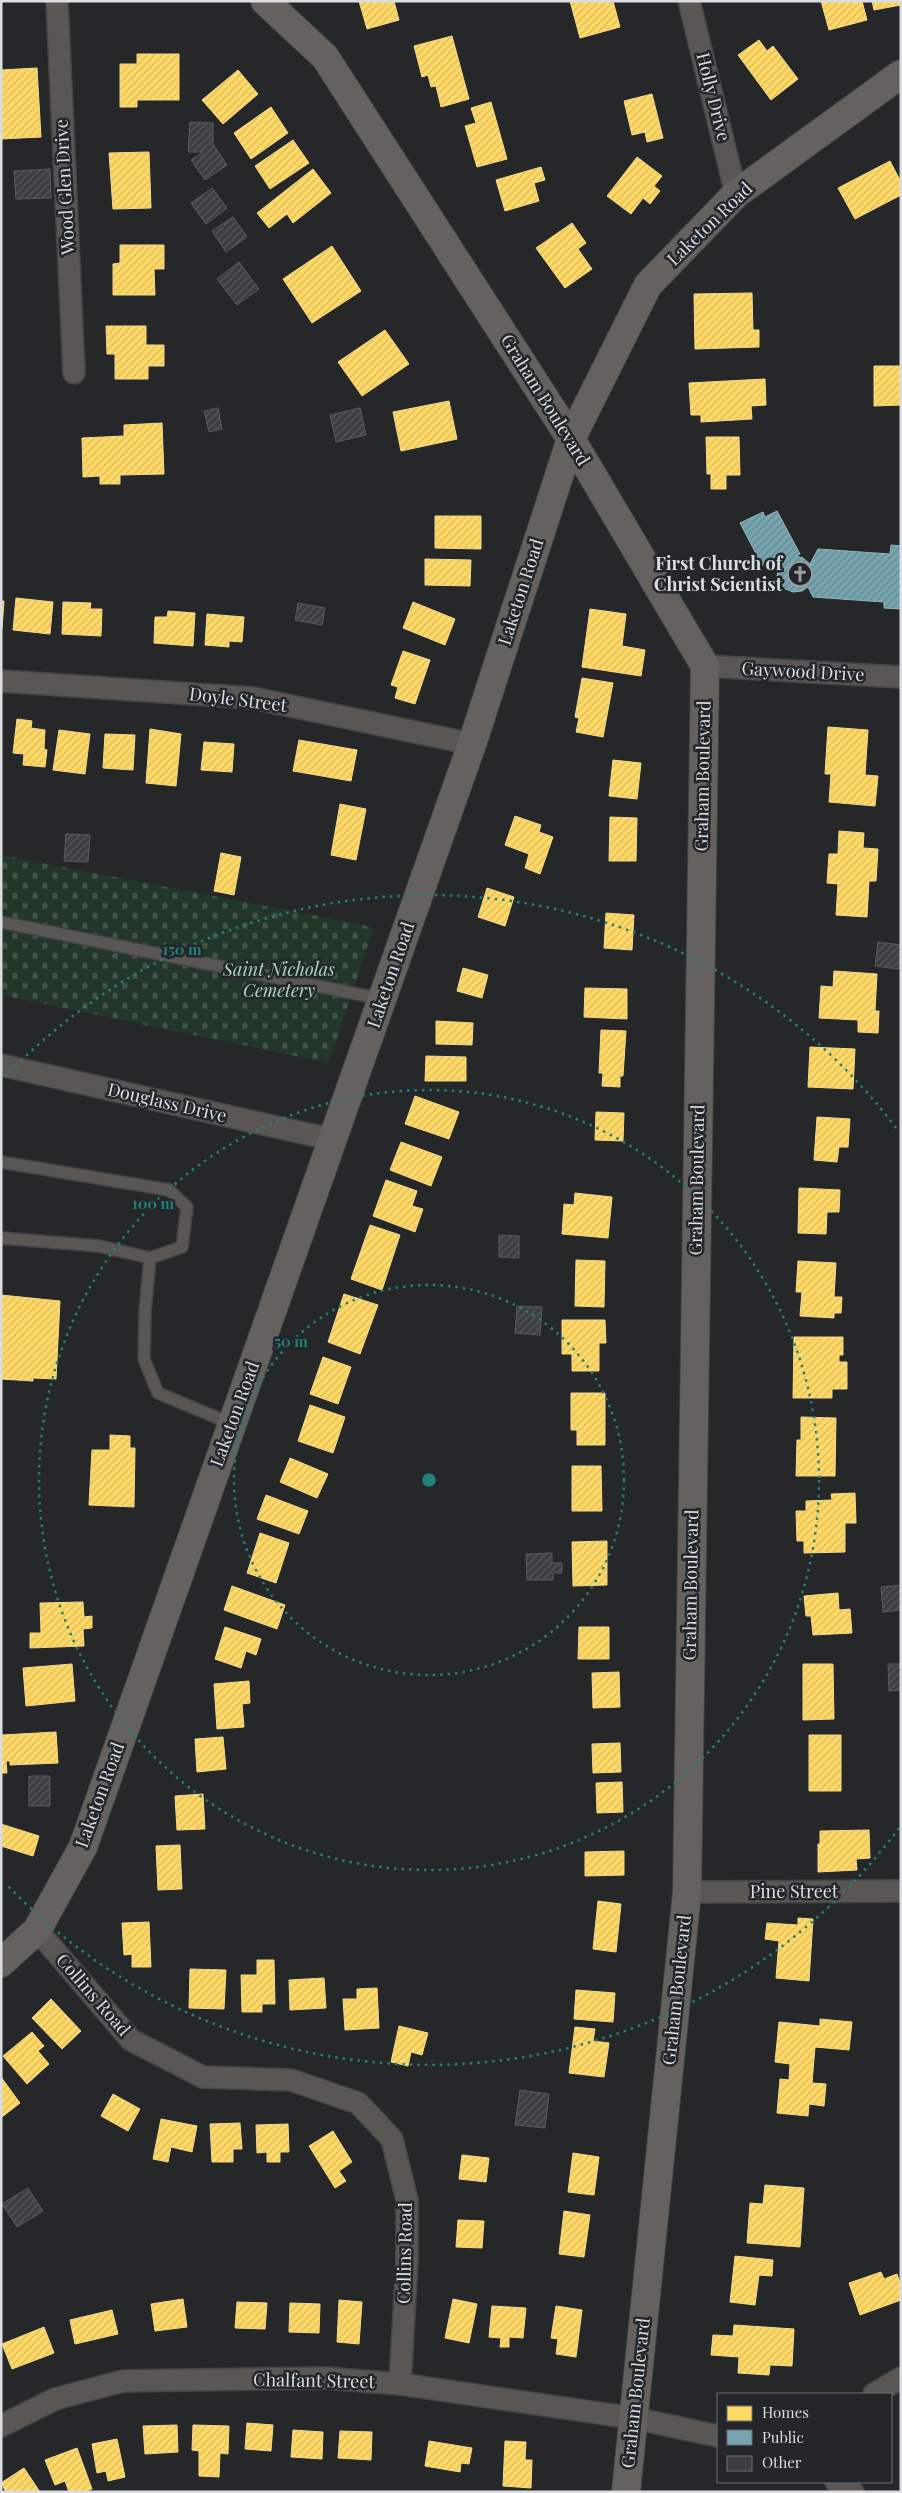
<svg xmlns="http://www.w3.org/2000/svg" width="902" height="2493" font-family="'Playfair Display',serif">
<style>
.cemetery{fill:url(#cemetery-stones)}
.homes{fill:url(#homes-hatch);stroke:#f4da8b}
.public{fill:url(#public-hatch);stroke:#94b6be}
.building{fill:url(#building-hatch);stroke:#5a5b5d}
.lines{fill:none;stroke-linecap:round;stroke-linejoin:round}
.lane-casing{stroke:#434445;stroke-width:14}
.street-casing{stroke:#434445;stroke-width:24}
.secondary-casing{stroke:#434445;stroke-width:30}
.lane{stroke:#595654;stroke-width:11}
.street{stroke:#595654;stroke-width:21}
.secondary{stroke:#65615e;stroke-width:28}
.ring{fill:none;stroke:#238079;stroke-width:2.5;stroke-dasharray:2.5 5}
.labels{text-anchor:middle;stroke-width:5;stroke-linejoin:round;paint-order:stroke}
.street-label{font-size:18px;fill:#dbdde0;stroke:#23262b}
.poi-label{font-size:18px;font-weight:bold;fill:#dbdde0;stroke:#23262b;text-anchor:end}
.park-label{font-size:18px;font-style:italic;fill:#a5dab4;stroke:#23262b}
.centre{fill:#238079;stroke:#23262b;stroke-width:2.5}
.ring-label{font-size:15px;text-anchor:middle;font-weight:bold;fill:#238079;stroke:#23262b;stroke-width:5;stroke-linejoin:round;paint-order:stroke}
</style>
<defs>
<pattern id="cemetery-stones" width="16" height="16" patternUnits="userSpaceOnUse" patternTransform="scale(1.25)"><rect width="16" height="16" fill="#223729"/><path d="M2 7V4a2 2 0 0 1 4 0v3zM10 15v-3a2 2 0 0 1 4 0v3z" fill="#425448"/></pattern>
<pattern id="homes-hatch" width="6" height="6" patternUnits="userSpaceOnUse" patternTransform="scale(1.25)"><rect width="6" height="6" fill="#ffd966"/><path d="M-1 1l2-2M0 6l6-6M5 7l2-2" fill="none" stroke="#d9bb5f"/></pattern>
<pattern id="public-hatch" width="6" height="6" patternUnits="userSpaceOnUse" patternTransform="scale(1.25)"><rect width="6" height="6" fill="#76a5af"/><path d="M-1 1l2-2M0 6l6-6M5 7l2-2" fill="none" stroke="#66878f"/></pattern>
<pattern id="building-hatch" width="6" height="6" patternUnits="userSpaceOnUse" patternTransform="scale(1.25)"><rect width="6" height="6" fill="#3c3e40"/><path d="M-1 1l2-2M0 6l6-6M5 7l2-2" fill="none" stroke="#58595b"/></pattern>
</defs>
<rect width="100%" height="100%" fill="#252729"/>
<path class="cemetery" d="M1 855 374 927 329 1063 1 995Z"/>
<path class="homes" d="M359 1H394L399 20 367 29Z
M570 1H613L620 27 580 38Z
M821 1H862L867 20 829 30Z
M872 1H901V5L874 10Z
M452 36 469 99 441 107 436 86 431 87 428 75 422 77 414 46Z
M759 40 767 51 773 46 798 79 771 100 738 55Z
M137 54H179V100H137V107H120V64H137Z
M37 68 41 137 1 139V70Z
M238 70 258 94 223 124 202 100Z
M652 94 663 138 647 142 645 132 632 135 624 101Z
M491 102 507 159 477 167 465 126 476 123 471 108Z
M271 107 288 133 251 159 234 133Z
M293 140 309 163 270 189 255 166Z
M149 152 151 208 113 209 109 153Z
M637 157 662 176 654 186 660 191 650 204 643 198 631 214 607 196Z
M890 161 901 182V195L855 219 838 188Z
M541 167 545 180 534 183 539 201 505 211 496 180Z
M313 169 331 193 293 223 287 214 269 228 257 213Z
M572 223 586 243 578 249 592 269 565 288 536 248Z
M120 245H164V269H154L155 295H113V264L120 263Z
M332 246 361 291 312 323 283 279Z
M752 293 753 330H759V347L695 349 694 294Z
M106 326H146V345H164V366H148V379H115V354H107Z
M385 330 409 364 362 396 338 362Z
M874 366H901V405L874 406Z
M765 379 766 405 751 406 752 419 701 422V415H691L689 383Z
M449 401 457 439 401 451 393 412Z
M162 423 164 474 120 475V484H100V476L83 477 82 438 124 436V425Z
M706 437H739L740 475H726V489H711V474H707Z
M435 516H481V549L435 548Z
M425 559 471 560 470 586 425 585Z
M16 598 53 602 50 634 13 630Z
M1 601H4L2 629H1Z
M63 602 91 603 90 609H102L101 636 62 634Z
M413 602 455 619 445 645 403 628Z
M590 609 626 614 622 646 645 650 641 676 582 667Z
M168 611 195 613 193 646 154 643 155 617H167Z
M207 614 244 617 242 642 229 641V647L205 645Z
M403 651 430 660 415 704 395 698 398 687 391 685Z
M582 678 613 683 603 737 576 732 579 718 575 717Z
M17 719 32 721 31 728 45 730 44 749 47 750 45 767 23 765 24 754 13 753Z
M828 727 868 730 865 775 878 776 875 806 829 802 831 774H825Z
M150 729 181 734 176 786 146 783Z
M59 730 90 734 85 774 53 770Z
M105 734 135 735 133 770 103 768Z
M299 740 357 750 351 781 293 771Z
M204 742 234 744 232 772 201 770Z
M613 760 641 763 637 799 609 796Z
M340 804 366 809 356 860 331 855Z
M515 816 541 825 539 832 553 837 540 874 525 868 529 854 505 845Z
M610 817 637 818 636 861H609Z
M839 831 864 833 863 848 878 849 876 881H869L867 917 836 915 838 884 827 883 829 854H838Z
M221 853 241 857 234 895 214 891Z
M487 888 514 897 505 926 478 917Z
M606 913 634 915 632 950 604 948Z
M463 968 488 975 482 998 457 991Z
M834 971 877 974 875 1011H879L878 1033 858 1032V1020L819 1018 821 986 833 987Z
M585 988 627 989V1019L584 1017Z
M436 1021 473 1023 472 1045 436 1044Z
M601 1030 626 1031 623 1076H620V1087L602 1086 603 1073H599Z
M810 1047 855 1049 853 1089 808 1087Z
M426 1056 466 1057V1081H425Z
M415 1096 459 1112 449 1139 405 1124Z
M596 1112 624 1113 623 1141 595 1140Z
M817 1117 850 1119 848 1147H839L837 1162 814 1160Z
M401 1142 442 1157 431 1186 390 1170Z
M386 1180 417 1191 412 1206 423 1209 415 1232 373 1216Z
M799 1188 840 1190 839 1212H827L826 1234 798 1233Z
M575 1193 612 1197 608 1238 562 1234 564 1204 574 1205Z
M370 1225 400 1235 382 1290 351 1279Z
M576 1260 605 1261 604 1307 575 1306Z
M798 1261 836 1263 834 1297H842L841 1313H834V1318L800 1316 802 1292H796Z
M344 1294 378 1305 360 1354 328 1342Z
M1 1295 60 1301 56 1379 33 1378V1381L1 1379Z
M562 1320H605L606 1343H599V1371H572V1354H562Z
M794 1337H843V1355H839V1362H847V1389H832V1398H793Z
M323 1357 351 1367 338 1404 310 1394Z
M571 1393H605V1445H577V1430H571Z
M310 1405 345 1417 333 1453 298 1441Z
M801 1417 836 1418 835 1476H796L797 1440H801Z
M110 1435 130 1436V1448H135L134 1507 89 1505 92 1450H110Z
M290 1458 328 1474 317 1498 280 1482Z
M572 1466H601L602 1511H572Z
M855 1493 856 1523H845V1552L804 1553V1541H797L796 1511H806V1501L832 1500 831 1494Z
M266 1495 308 1511 299 1534 257 1519Z
M260 1533 289 1543 276 1583 247 1573Z
M607 1541V1585L573 1586 572 1542Z
M232 1586 285 1605 277 1629 224 1610Z
M838 1593 839 1610 850 1609 852 1633 813 1635 811 1616H806L804 1596Z
M83 1602 84 1617 92 1616V1628L83 1629 84 1646 30 1648V1633H41L40 1603Z
M225 1627 261 1639 256 1655 246 1651 241 1668 215 1659Z
M579 1627H609V1659H578Z
M72 1664 75 1701 26 1706 23 1668Z
M803 1664H833L834 1719 803 1720Z
M619 1672 620 1707 593 1708 592 1673Z
M249 1681 250 1703 242 1704 244 1727 217 1729 214 1684Z
M56 1732 58 1763 10 1765V1761H6L7 1773H1L2 1735Z
M809 1735H841V1791H809Z
M223 1737 226 1769 197 1772 195 1739Z
M620 1743 621 1772 593 1773 592 1744Z
M622 1782 623 1812 597 1813 596 1783Z
M203 1794 205 1829 177 1830 175 1796Z
M1 1824 39 1836 33 1856 1 1846Z
M869 1830 870 1858 856 1859 857 1870 818 1872V1844H820V1831Z
M180 1845 182 1889 158 1890 156 1846Z
M624 1851V1875L585 1876V1852Z
M598 1901 621 1904 616 1952 593 1949Z
M798 1918 813 1919 809 1981 776 1978 779 1941 765 1939 767 1923 798 1925Z
M149 1922 151 1967H132V1954L124 1955 122 1923Z
M257 1960H274L275 2004H262V2012H242L241 1975H257Z
M190 1969 226 1970 224 2009 189 2008Z
M324 1978 326 2008 290 2010 289 1980Z
M377 1988 379 2028 345 2030 343 1999H357V1989Z
M576 1990 615 1993 613 2022 574 2019Z
M51 1999 81 2031 62 2049 32 2018Z
M820 2019 852 2022 849 2050 815 2047 812 2083 826 2084 824 2106 809 2104 808 2116 777 2113 780 2079 789 2080 790 2064 775 2062 779 2022 820 2026Z
M399 2026 428 2033 422 2055 411 2052 408 2066 391 2062Z
M575 2027 595 2029 593 2041 609 2043 604 2077 569 2073Z
M32 2032 44 2046 38 2051 49 2064 27 2084 3 2056Z
M1 2077 20 2103 2 2117 1 2116Z
M113 2094 140 2109 128 2131 101 2116Z
M161 2119 197 2126 192 2152 171 2147 168 2162 153 2159Z
M240 2123 242 2149H233V2162H212L210 2124Z
M288 2124 289 2152H280V2162H267V2152L257 2153 256 2125Z
M333 2131 352 2162 339 2171 346 2181 335 2188 309 2146Z
M573 2153 599 2157 594 2195 568 2192Z
M462 2155 489 2158 486 2182 459 2179Z
M765 2185 804 2188 800 2247 747 2243 750 2203 763 2204Z
M564 2211 590 2215 584 2257 559 2254Z
M458 2220 484 2221 482 2248 456 2247Z
M735 2256 773 2260 772 2276 759 2275 755 2305 730 2302Z
M881 2272 884 2279 897 2274 901 2286V2300L860 2315 849 2283Z
M183 2299 187 2327 155 2331 151 2304Z
M453 2299 477 2304 469 2343 445 2338Z
M339 2300 362 2302 359 2344 337 2342Z
M237 2302 267 2303 265 2329 235 2328Z
M290 2303 320 2304 319 2333 289 2332Z
M492 2306 526 2308 523 2338 509 2337V2347H500L501 2338 489 2337Z
M556 2306 582 2310 576 2357 556 2354 558 2339 551 2338Z
M112 2310 118 2334 75 2344 70 2320Z
M734 2325 794 2329 792 2366 770 2365 769 2375 738 2373 739 2357 711 2355 713 2335 733 2336Z
M44 2327 54 2353 12 2369 2 2344Z
M247 2423 273 2425 271 2451 245 2449Z
M177 2425 178 2452 145 2454 143 2426Z
M193 2425 229 2426 228 2454 220 2453 219 2477 199 2476V2451L192 2450Z
M293 2430 323 2432 322 2459 291 2457Z
M340 2431 372 2432 371 2460 338 2458Z
M117 2439 125 2477 108 2481 106 2471 97 2473 92 2444Z
M429 2441 472 2448 469 2464 461 2463 460 2472 425 2466Z
M505 2441 526 2442 525 2460H532L531 2488 503 2486Z
M77 2448 92 2489 84 2492H69L65 2481 55 2485 45 2460Z
M24 2468 40 2492H6L1 2483Z"/>
<path class="public" d="M777 511 800 554 796 556 803 558 810 564 818 549 890 554 891 545 901 546V609L884 608V602L813 597 808 587 802 591 793 592 783 588 777 576 779 565H762L740 523 763 512 765 517Z"/>
<path class="building" d="M190 122 213 123V144L227 165 205 180 191 160 203 152H188Z
M50 169 51 198 16 199 14 171Z
M212 188 227 208 206 224 191 203Z
M233 217 247 237 226 252 212 231Z
M239 262 259 289 237 305 217 279Z
M218 408 222 429 209 432 204 411Z
M360 408 366 435 336 442 330 415Z
M298 603 325 608 322 625 295 620Z
M66 834 90 835 88 862 64 861Z
M878 942 901 945 899 969 875 966Z
M499 1235 519 1236V1258L499 1257Z
M517 1306 542 1307 540 1335 515 1333Z
M552 1553V1563H562V1573H553V1580H527L526 1554Z
M901 1585V1610L883 1612 881 1587Z
M888 1664H901V1690L889 1691Z
M29 1776H50V1806H29Z
M520 2090 549 2094 545 2128 515 2125Z
M28 2188 43 2211 17 2227 2 2204Z"/>
<g class="lines">
<defs>
<path id="lane" d="M1 922 382 999
M1 1162 169 1190 187 1207 182 1247 150 1258 145 1312 144 1359 158 1393 232 1424
M1 1238 99 1246 150 1258"/>
<path id="street" d="M57 1 74 373
M689 1 736 194
M705 666 901 677
M1 681 253 698 472 744
M1 1065 334 1140
M687 1892 901 1891
M37 1930 131 2040 203 2077 291 2080 358 2103 392 2139 407 2200V2260L400 2384
M874 2394 901 2378
M1 2426 55 2399 123 2381 325 2378 400 2384 633 2418 718 2436
M836 2482 853 2492"/>
<path id="secondary" d="M265 1 325 57 571 439 705 666 687 1892 626 2492
M1 1963 37 1930 83 1847 472 744 571 439 648 285 736 194 901 74"/>
</defs>
<use href="#lane" class="lane-casing"/>
<use href="#street" class="street-casing"/>
<use href="#secondary" class="secondary-casing"/>
<use href="#lane" class="lane"/>
<use href="#street" class="street"/>
<use href="#secondary" class="secondary"/>
</g>
<g class="ring">
<circle cx="429" cy="1480" r="195"/>
<circle cx="429" cy="1480" r="390"/>
<path d="M899 1828A585 585 0 0 1 5 1883M5 1077A585 585 0 0 1 899 1132"/>
</g>
<defs>
<symbol id="church-ring" viewBox="-11 -11 22 22"><circle r="9.5" fill="#23262b" stroke="#9b9da0" stroke-width="1.5"/><path d="M-1.2-6h2.4v3.5h3.3v2.4h-3.3V6h-2.4V-.1h-3.3v-2.4h3.3Z" fill="#9b9da0"/></symbol>
</defs>
<g fill-rule="evenodd">
<use href="#church-ring" x="786" y="560" width="28" height="28"/>
</g>
<g class="labels">
<g class="street-label">
<text transform="translate(713 97) rotate(76)" y="6">Holly Drive</text>
<text transform="translate(65 187) rotate(-93)" y="6">Wood Glen Drive</text>
<text transform="translate(710 224) rotate(-44)" y="6">Laketon Road</text>
<text transform="translate(545 400) rotate(58)" y="6">Graham Boulevard</text>
<text transform="translate(521 592) rotate(-72)" y="6">Laketon Road</text>
<text transform="translate(803 672) rotate(3)" y="6">Gaywood Drive</text>
<text transform="translate(238 700) rotate(7)" y="6">Doyle Street</text>
<text transform="translate(703 776) rotate(-89)" y="6">Graham Boulevard</text>
<text transform="translate(391 975) rotate(-71)" y="6">Laketon Road</text>
<text transform="translate(167 1103) rotate(13)" y="6">Douglass Drive</text>
<text transform="translate(697 1180) rotate(-89)" y="6">Graham Boulevard</text>
<text transform="translate(235 1414) rotate(-70)" y="6">Laketon Road</text>
<text transform="translate(691 1585) rotate(-89)" y="6">Graham Boulevard</text>
<text transform="translate(100 1795) rotate(-70)" y="6">Laketon Road</text>
<text x="794" y="1898">Pine Street</text>
<text transform="translate(677 1990) rotate(-84)" y="6">Graham Boulevard</text>
<text transform="translate(93 1995) rotate(49)" y="6">Collins Road</text>
<text transform="translate(405 2253) rotate(-89)" y="6">Collins Road</text>
<text transform="translate(314 2381) rotate(1)" y="6">Chalfant Street</text>
<text transform="translate(636 2393) rotate(-84)" y="6">Graham Boulevard</text>
</g>
<g class="poi-label">
<text x="782" y="570">First Church of<tspan x="782" dy="21">Christ Scientist</tspan></text>
</g>
<g class="park-label">
<text x="279" y="976">Saint Nicholas<tspan x="279" dy="21">Cemetery</tspan></text>
</g>
</g>
<circle cx="429" cy="1480" r="8" class="centre"/>
<g class="ring-label">
<text x="182" y="955">150 m</text>
<text x="153" y="1209">100 m</text>
<text x="291" y="1347">50 m</text>
</g>
<rect width="902" height="2493" fill="none" stroke="#dbdde0" stroke-width="5"/>
<rect x="717" y="2393" width="175" height="90" fill="#23262b" stroke="#6d6f73"/>
<rect x="727" y="2406" width="25" height="15" fill="#ffd966" stroke="#6d6f73"/>
<text x="762" y="2418" font-size="15" fill="#dbdde0">Homes</text>
<rect x="727" y="2430" width="25" height="15" fill="#76a5af" stroke="#6d6f73"/>
<text x="762" y="2443" font-size="15" fill="#dbdde0">Public</text>
<rect x="727" y="2456" width="25" height="15" fill="#3c3e40" stroke="#6d6f73"/>
<text x="762" y="2468" font-size="15" fill="#dbdde0">Other</text>
</svg>
